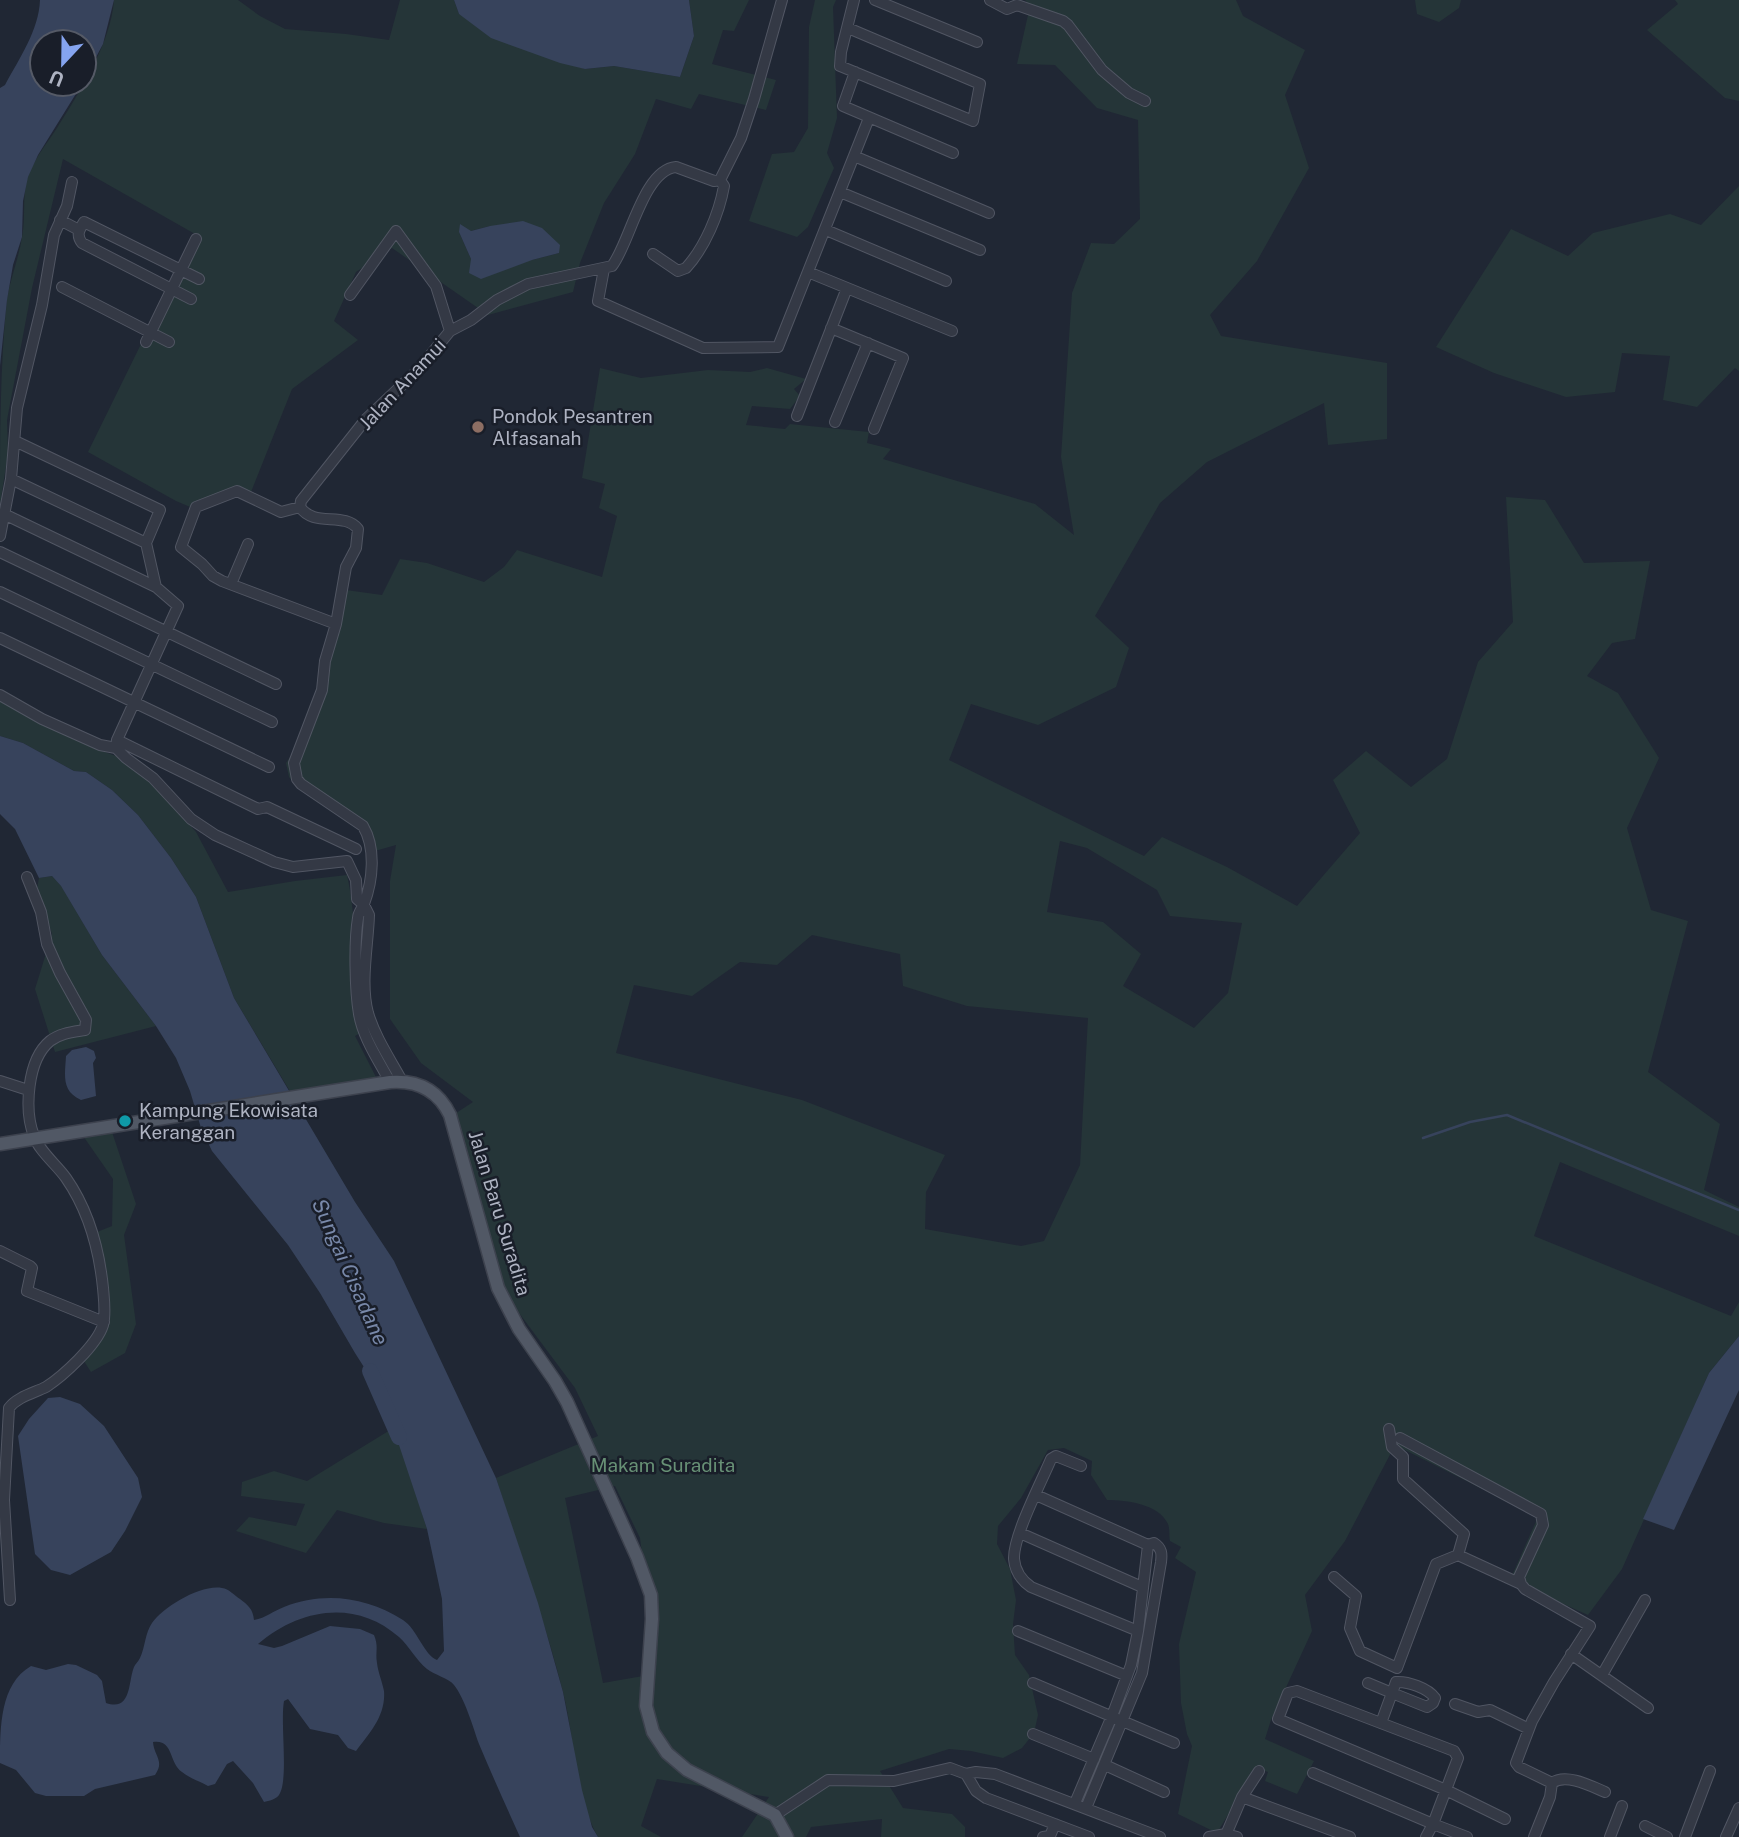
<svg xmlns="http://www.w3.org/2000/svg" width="1739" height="1837" font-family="'Public Sans',sans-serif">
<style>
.green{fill:#253538;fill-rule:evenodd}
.water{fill:#37435c}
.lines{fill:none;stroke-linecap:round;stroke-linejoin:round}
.stream{stroke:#37435c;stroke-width:2.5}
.river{stroke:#37435c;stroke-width:16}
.minor-casing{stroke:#515663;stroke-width:12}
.major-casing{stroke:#3d424e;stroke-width:15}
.minor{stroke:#343945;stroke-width:10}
.major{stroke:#515865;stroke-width:12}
.education-dot{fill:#8d6e63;stroke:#191e29;stroke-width:2.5}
.culture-dot{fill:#0f9aa8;stroke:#191e29;stroke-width:2.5}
.labels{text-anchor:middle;stroke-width:5;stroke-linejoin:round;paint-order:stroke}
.street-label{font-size:19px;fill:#aeb3c2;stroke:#191e29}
.poi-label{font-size:19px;fill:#aeb3c2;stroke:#191e29;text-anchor:start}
.park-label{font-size:19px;fill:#679075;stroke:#191e29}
.water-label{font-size:21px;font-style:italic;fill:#7888a9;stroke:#191e29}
</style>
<rect width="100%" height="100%" fill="#202734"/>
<path class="green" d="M114 0H238L260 16 285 29 346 34 389 40 400 0H454L459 14 585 69 614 66 680 77 694 36 689 0H749L734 31 723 30 712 64 776 80 766 110 699 94 691 109 656 99 635 154 604 203 580 263 573 292 488 315 392 248 356 272 334 321 358 340 292 389 249 497 231 489 195 509 176 501 88 452 195 234 63 159 32 288 7 420 8 453 0 505C0 436 0 366 7 298 11 277 19 257 22 237 26 217 22 198 27 179 33 160 46 145 57 128 79 93 111 43 114 0ZM490 226 559 253 532 260 471 259 459 232 471 231Z
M815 0H836L833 7 837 118 827 153 834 168 808 227 797 237 749 221 772 154 794 152 808 128 809 27Z
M1025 0H1236L1243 16 1305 50 1285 95 1309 168 1257 261 1210 315 1221 336 1387 363V439L1328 445 1324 403 1207 462 1160 503 1095 616 1129 648 1116 687 1038 725 971 704 949 760 1144 856 1162 837 1227 867 1297 906 1360 833 1333 780 1366 751 1411 787 1447 759 1478 662 1513 622 1506 497 1545 500 1584 563 1650 561 1635 639 1612 643 1587 676 1618 693 1659 758 1627 828 1651 910 1688 921 1648 1072 1720 1124 1704 1190 1739 1207V1236L1560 1162 1534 1236 1731 1316 1739 1302V1336L1709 1373 1622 1569 1588 1615 1510 1580 1538 1517 1395 1445 1345 1541 1305 1595 1312 1631 1271 1720 1265 1739 1314 1761 1297 1794 1265 1781 1268 1772 1256 1768 1217 1833 1178 1814 1192 1746 1187 1734 1181 1703 1179 1644 1196 1572 1175 1558 1181 1547 1170 1541C1169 1537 1170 1529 1168 1524 1159 1504 1126 1500 1107 1500L1091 1475 1092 1461 1064 1448 1048 1450 1021 1498 998 1526 997 1544 1010 1569 1016 1600 1013 1624 1015 1655 1029 1675 1038 1715 1034 1733 1022 1748 1003 1758 971 1751 949 1749 880 1771 903 1808 952 1814 965 1827V1837H881L882 1819 811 1827 806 1837H742L769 1797 657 1779 641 1826 661 1837H598C574 1794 575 1739 563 1692 545 1620 518 1549 496 1478L598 1436 575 1388 490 1274 447 1119 473 1102 421 1063 390 1019V881L396 845 375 851 368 831 296 785 289 777 286 763 314 723 325 688 346 590 382 595 400 559 427 563 484 582 504 567 517 550 602 577 617 516 599 508 605 484 582 478 600 368 641 378 708 370 750 372 767 368 806 379 794 389 800 396 790 409 752 406 746 425 785 429 790 424 869 432 867 443 891 449 883 459 1035 504 1074 535 1061 457 1072 293 1091 243 1114 244 1140 219 1138 120 1097 108 1055 65 1017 64 1030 6ZM1060 841 1087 848 1157 890 1170 916 1242 923 1228 993 1194 1028 1123 986 1141 954 1103 922 1047 912ZM812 935 900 954 903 986 967 1006 1088 1018 1080 1165 1044 1241 1021 1246 925 1229 926 1192 945 1155 802 1100 616 1053 634 985 692 996 740 962 777 965ZM615 1486 640 1538 648 1601 643 1676 603 1683 565 1498Z
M1415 0H1461L1459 8 1439 22 1417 14Z
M1675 0H1739V101L1725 98 1647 30 1678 4Z
M1739 186V371L1735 368 1697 407 1663 400 1670 356 1622 353 1615 392 1566 397 1494 373 1436 347 1511 229 1568 256 1593 233 1670 214 1701 225Z
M0 699 91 747 116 756 155 786 196 832 228 892 295 881 347 875C359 927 352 979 362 1032L355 1036 377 1079 294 1098 234 998 196 897 171 858 138 815 112 790 86 772 74 771 23 743 0 736Z
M52 876 62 887 102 955 156 1026 55 1052 35 989 52 934 37 888 39 878Z
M108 1120 136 1204 124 1235 136 1324 125 1353 91 1372 78 1352 108 1325 97 1279 92 1234 112 1226 113 1179 81 1133Z
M395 1427 427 1529 384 1523 337 1510 306 1553 236 1531 249 1517 296 1526 305 1504 241 1496 242 1482 274 1471 307 1481Z"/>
<path class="water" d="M40 0H114L103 44 84 80V42H42V84H82L38 155 28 177 23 201 22 237 13 265 7 300 0 366V88L5 85C19 59 39 30 40 0Z
M454 0H689L694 36 680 77 614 66 585 69 560 63 491 38 459 14Z
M523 221 542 228 560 245 559 253 532 260 481 279 469 273 471 259 459 232 460 224 471 231 490 226Z
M0 736 23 743 74 771 86 772 112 790 138 815 171 858 196 897 234 998 355 1202 394 1261 496 1478 538 1603 563 1692 582 1790 592 1827 598 1837H520C506 1806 492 1775 479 1744 473 1727 465 1699 454 1685 449 1678 434 1675 427 1669 416 1660 409 1646 399 1637 356 1599 300 1608 258 1644L274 1648 282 1646 330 1626 360 1629 374 1635C379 1647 375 1652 377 1663 378 1672 382 1681 384 1691 386 1715 370 1733 356 1751L348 1748 338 1735 310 1729 288 1699 284 1701C280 1723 289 1780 279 1795 276 1799 269 1801 264 1802L253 1783 233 1761 227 1764 215 1784 208 1786C199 1781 189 1778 182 1772 168 1762 174 1739 153 1742 154 1756 165 1761 155 1775L95 1789 84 1796H46L35 1793 16 1770 0 1763C0 1727 0 1684 31 1666L46 1670 68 1664 76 1665 97 1675 102 1681 106 1703C132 1712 128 1681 134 1667 135 1664 138 1662 140 1658 145 1648 145 1633 152 1623 163 1607 201 1584 222 1588 229 1589 234 1595 240 1599 248 1605 253 1609 254 1620 266 1618 273 1611 284 1607 324 1591 367 1597 403 1620 417 1629 424 1655 437 1660L444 1651 442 1599 427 1529 383 1397 355 1353 320 1293 288 1245 212 1151 201 1128 190 1091 176 1058 156 1026 102 955 61 886 52 876 39 878 15 829 0 814Z
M86 1047 94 1051 96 1058 93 1063 96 1096 81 1100C61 1091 65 1075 66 1056L72 1050Z
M1739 1336V1390L1674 1530 1643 1519 1709 1373Z
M60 1397 80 1404 104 1426 138 1478 142 1497 125 1531 111 1552 70 1575 51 1570 35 1554 18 1436 29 1419 48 1398Z"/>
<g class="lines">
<path class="stream" d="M1423 1138 1470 1122 1507 1115 1739 1210"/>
<path class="river" d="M370 1371 399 1437"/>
<defs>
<path id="minor" d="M875 0 977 42
M990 0 1007 9 1017 5 1063 21 1068 25 1102 70 1129 93 1145 101
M848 28 980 84 973 121 840 66 841 52 854 0
M855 72 843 106 953 153
M854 156 989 213
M840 192 980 250
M60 220 79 230
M826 230 946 281
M653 254 678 271 686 268C705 247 719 214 724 186L720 180
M604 269 598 301 703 348 778 347 869 118
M808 272 952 331
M62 287 169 342
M350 295 396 231 436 286 450 331
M191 299 82 243C76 235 79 230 84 222L199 279
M831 328 903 358 874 429
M146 342 196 239
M797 416 847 288
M835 422 868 343
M15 441 160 510 146 543 156 587 178 606 117 740 116 748
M11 479 146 543
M300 507 301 501 366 419 419 369 450 331 471 320 497 300 528 284 612 266C630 243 643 170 676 167L714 181 720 180 741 138 754 99 782 0
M300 507C314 528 344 511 358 529L356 548 346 567 336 624 325 661 322 690 294 763 297 779 301 784 363 826C376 848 373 880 364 904 362 909 358 913 358 918 354 941 355 991 359 1014 363 1038 379 1061 390 1082
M300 507 281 512 237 491 196 507 181 547 202 564 213 576 222 581 336 624
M6 515 156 587
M0 536 11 479 17 408 42 305 54 235 67 206 72 182
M0 552 276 684
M231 584 248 544
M0 592 272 722
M0 638 269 767
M0 695 42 719 100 745 116 748 126 758 153 778 191 819 215 835 274 862 293 867 347 861 356 880 357 899 364 905 369 915C368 946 360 983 368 1013 375 1037 390 1059 402 1081
M117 740 258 809 267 807 356 849
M0 1081 28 1090
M0 1251 30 1266 32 1268 27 1291 104 1322
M1389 1429 1392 1447 1403 1457V1479L1464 1534 1458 1555 1521 1584 1525 1589 1590 1626 1554 1682 1532 1721 1516 1763 1519 1767 1552 1783 1550 1797 1534 1837
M1400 1438 1541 1514 1543 1525 1519 1577 1521 1584
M1081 1466 1056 1456 1051 1459C1041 1483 1013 1536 1014 1559 1015 1571 1021 1580 1031 1587L1138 1631
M1036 1495 1148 1545
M1020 1533 1142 1587
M1334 1577 1356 1596 1350 1628 1360 1651 1397 1668 1436 1564 1458 1555
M10 1600 4 1500 9 1408C17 1397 34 1393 46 1387 63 1376 97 1345 103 1325 106 1313 104 1300 103 1288 99 1248 89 1211 66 1178 57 1165 39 1151 34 1136 24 1110 27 1060 50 1041 60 1033 73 1032 85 1030L86 1020 60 973 47 944 41 912 27 877
M1018 1631 1127 1676
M1571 1654 1648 1708
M1602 1675 1645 1600
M1033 1683 1174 1743
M1368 1683 1392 1693 1396 1682C1407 1681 1428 1688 1435 1698L1433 1703 1427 1707 1392 1693 1381 1723
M1455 1704 1478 1712 1490 1710 1529 1729
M1033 1734 1094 1759
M1105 1765 1164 1792
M1313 1773 1433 1824 1426 1837
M966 1774 976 1772 995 1774 1160 1837
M1552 1783C1566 1773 1591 1786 1605 1792
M1242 1797 1350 1837
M1075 1803 1112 1716 1131 1665 1138 1631 1148 1545 1154 1543C1162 1548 1162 1554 1161 1562L1142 1673 1086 1808
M775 1815 828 1780 894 1781 950 1768 966 1774 976 1791 986 1798 1089 1837
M1645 1826 1667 1837
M1043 1837 1050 1836 1055 1824
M1209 1837 1226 1834 1237 1837
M1225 1837 1242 1797 1259 1771
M1467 1837 1433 1824 1458 1758 1454 1751 1297 1691 1288 1693 1278 1719 1446 1790 1505 1819
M1610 1837 1622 1806
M1685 1837 1710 1771
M1726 1837 1739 1808"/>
<path id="major" d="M0 1144 390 1082C417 1080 438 1090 450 1115L498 1288 519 1329 555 1381 567 1402 637 1557 651 1595 652 1619 646 1706 653 1732 667 1753 687 1770 775 1815 787 1837"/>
</defs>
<use href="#minor" class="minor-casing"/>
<use href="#major" class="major-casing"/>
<use href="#minor" class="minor"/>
<use href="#major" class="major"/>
</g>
<circle class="education-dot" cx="478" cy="427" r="7"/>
<circle class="culture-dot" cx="125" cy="1121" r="7"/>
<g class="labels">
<g class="street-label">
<text transform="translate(402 384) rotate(-47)" y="7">Jalan Anamui</text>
<text transform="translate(500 1213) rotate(73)" y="7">Jalan Baru Suradita</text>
</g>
<g class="poi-label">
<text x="492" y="423">Pondok Pesantren<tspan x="492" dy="22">Alfasanah</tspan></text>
<text x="139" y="1117">Kampung Ekowisata<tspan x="139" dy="22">Keranggan</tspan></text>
</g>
<g class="park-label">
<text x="663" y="1472">Makam Suradita</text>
</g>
<g class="water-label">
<text transform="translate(350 1272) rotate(66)" y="7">Sungai Cisadane</text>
</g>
</g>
<g transform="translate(63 63) rotate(202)"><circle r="33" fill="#191e29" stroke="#555a66" stroke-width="2"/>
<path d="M0-5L12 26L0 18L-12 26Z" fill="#85a4ef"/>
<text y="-10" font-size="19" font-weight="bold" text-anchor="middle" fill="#aeb3c2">U</text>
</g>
</svg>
